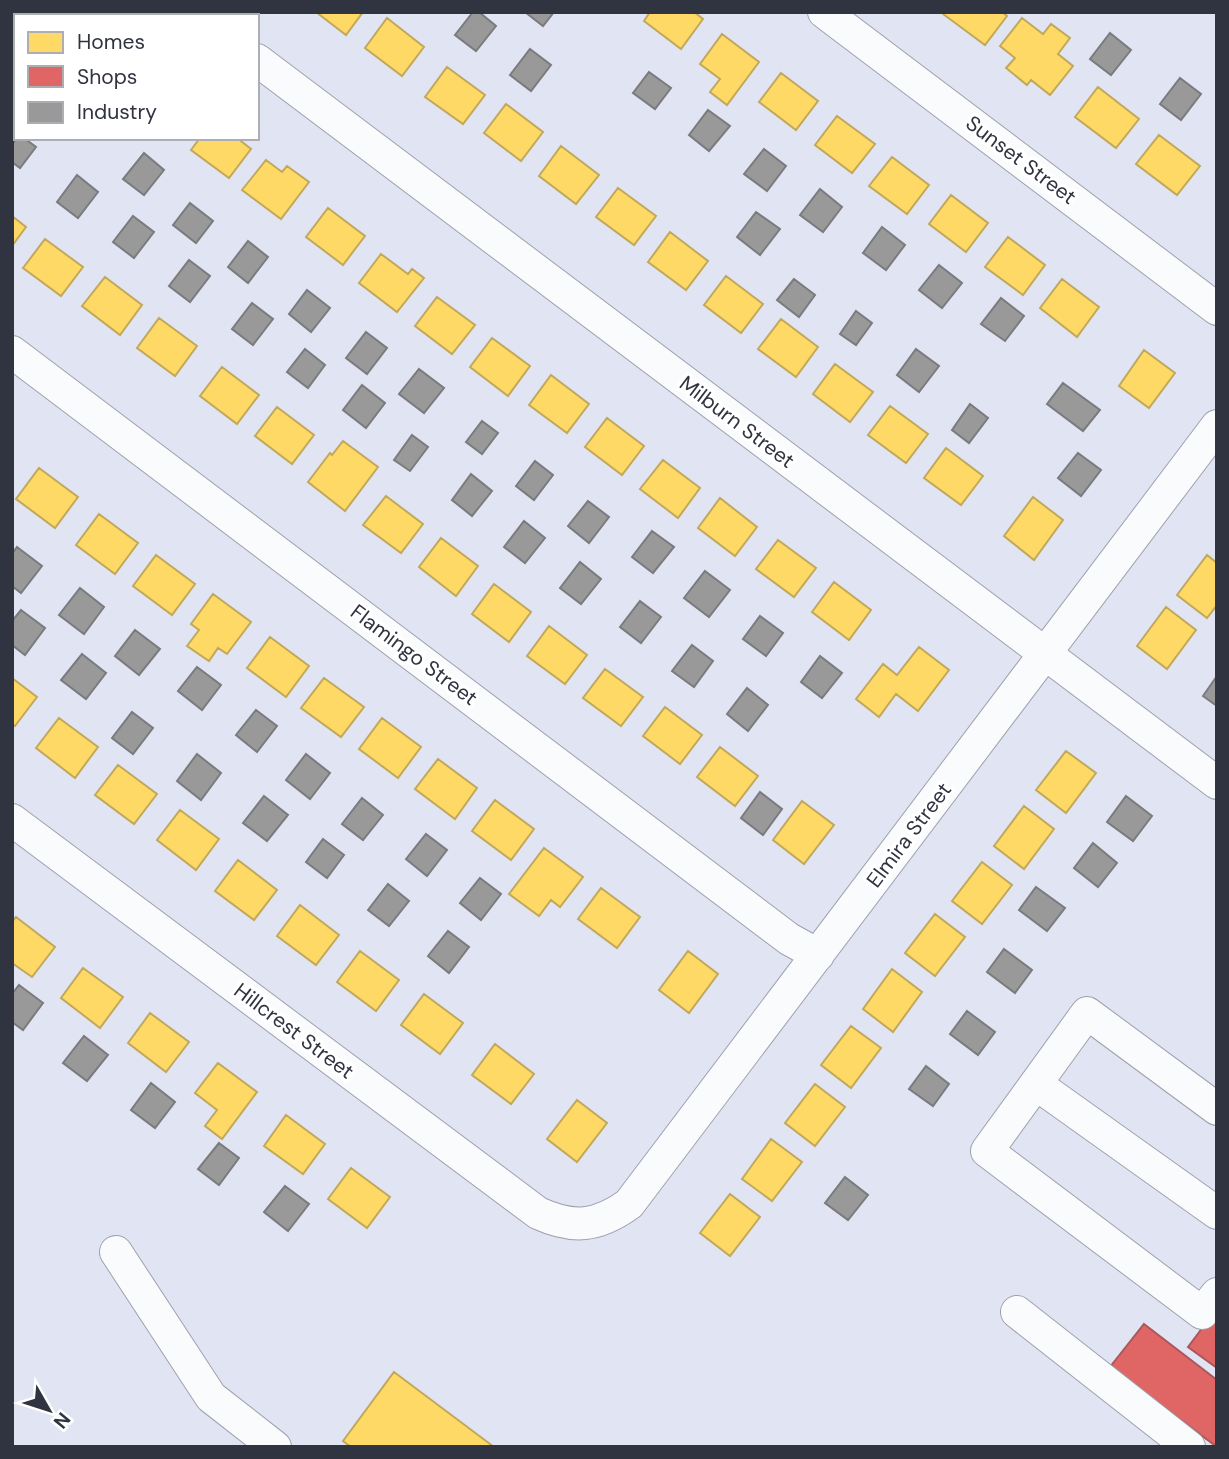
<svg xmlns="http://www.w3.org/2000/svg" width="1229" height="1459" font-family="'DM Sans',sans-serif">
<style>
.homes{fill:#ffd966;stroke:#c1a85b;stroke-width:2}
.shops{fill:#e06666;stroke:#ab575b;stroke-width:2}
.industry{fill:#999;stroke:#7a7b7e;stroke-width:2}
.lines{fill:none;stroke-linecap:round;stroke-linejoin:round}
.minor-casing{stroke:#9ea1ad;stroke-width:34}
.minor{stroke:#fafbfd;stroke-width:32}
.labels{text-anchor:middle;stroke-width:7;stroke-linejoin:round;paint-order:stroke}
.street-label{font-size:21px;fill:#303440;stroke:#fff}
</style>
<rect width="100%" height="100%" fill="#e1e5f3"/>
<path class="homes" d="M316 12H363L346 35Z
M650 12H694L703 19 681 49 644 21Z
M945 12H1002L1007 16 985 45 943 14Z
M387 18 424 47 402 76 365 48Z
M1022 18 1043 34 1051 24 1070 38 1058 54 1073 66 1050 95 1031 80 1027 85 1006 68 1015 58 1000 46Z
M722 34 759 62 727 105 710 92 720 79 700 64Z
M447 67 485 95 463 124 425 97Z
M781 73 818 101 796 130 759 102Z
M1098 87 1139 119 1116 148 1075 117Z
M506 104 543 132 521 161 484 133Z
M837 116 875 144 852 173 815 145Z
M1159 135 1200 166 1177 195 1136 164Z
M200 138H237L251 149 229 178 191 150Z
M561 146 599 175 576 204 539 176Z
M892 157 929 185 907 214 869 186Z
M266 160 282 172 287 166 309 182 281 219 242 190Z
M618 188 656 216 634 245 596 217Z
M951 195 988 223 966 252 929 224Z
M328 208 365 236 343 265 306 237Z
M12 216 26 227 12 246Z
M670 232 708 261 686 290 648 262Z
M1008 237 1045 265 1023 295 985 267Z
M45 239 83 267 61 296 23 268Z
M381 254 408 274 412 269 424 278 397 312 359 283Z
M726 276 763 304 741 333 704 305Z
M105 277 142 305 120 335 82 306Z
M1062 279 1099 307 1077 337 1040 308Z
M437 297 475 325 452 354 415 326Z
M159 318 197 346 175 376 137 348Z
M781 319 818 347 796 377 758 349Z
M492 338 530 366 508 396 470 367Z
M1144 350 1175 373 1149 408 1119 386Z
M835 364 873 392 850 422 813 394Z
M222 367 259 395 237 424 200 396Z
M551 375 589 404 567 433 529 405Z
M890 406 928 434 906 463 868 435Z
M277 407 314 435 292 464 255 436Z
M607 418 644 446 622 475 585 447Z
M343 441 378 467 345 511 308 482 330 453 332 455Z
M946 448 983 476 961 505 924 478Z
M663 460 700 488 678 518 640 489Z
M39 468 78 497 55 528 16 499Z
M386 496 423 524 401 553 363 525Z
M1033 497 1063 520 1034 560 1004 536Z
M720 498 757 527 735 556 698 528Z
M99 514 138 543 115 574 76 545Z
M441 538 478 566 456 596 419 567Z
M778 540 816 568 794 597 756 569Z
M156 555 195 584 172 615 133 586Z
M1207 555 1217 563V605L1207 618 1177 595Z
M834 582 871 610 849 640 812 612Z
M494 584 531 612 509 642 472 614Z
M213 594 251 622 227 654 218 648 209 661 187 646 199 630 191 624Z
M1166 607 1196 630 1167 669 1137 646Z
M549 626 587 655 565 684 527 656Z
M270 637 309 666 286 697 247 668Z
M919 647 949 670 918 711 896 694 879 717 856 699 883 664 897 675Z
M605 669 643 697 621 726 583 698Z
M12 678 37 697 15 726 12 724Z
M324 678 364 707 341 737 301 708Z
M665 707 702 735 680 764 643 736Z
M59 718 98 747 75 778 36 748Z
M382 718 421 747 398 778 359 749Z
M720 747 758 776 735 806 697 777Z
M1066 751 1096 773 1066 813 1036 790Z
M438 759 477 788 455 819 415 789Z
M118 765 157 794 134 824 95 795Z
M495 800 534 829 511 860 472 831Z
M802 801 834 825 804 864 773 840Z
M1024 806 1054 829 1024 869 994 846Z
M180 810 219 839 196 870 157 840Z
M544 848 583 877 560 907 551 900 539 916 509 894Z
M238 860 277 890 254 920 215 891Z
M982 862 1012 885 982 924 952 901Z
M601 888 640 917 617 948 578 919Z
M300 905 339 935 316 965 277 936Z
M935 914 965 937 935 976 905 953Z
M16 917 55 947 32 977 12 963V922Z
M360 951 399 980 376 1011 337 982Z
M688 951 718 974 689 1013 659 990Z
M83 968 123 997 100 1028 61 998Z
M892 969 922 992 893 1032 863 1009Z
M424 994 463 1023 440 1054 401 1025Z
M150 1013 189 1042 166 1072 128 1043Z
M851 1026 881 1048 851 1088 821 1065Z
M495 1044 534 1074 511 1104 472 1075Z
M218 1063 257 1092 222 1139 205 1126 217 1110 195 1093Z
M815 1084 845 1107 815 1146 785 1123Z
M577 1100 607 1123 577 1162 547 1139Z
M286 1115 325 1144 303 1174 264 1146Z
M771 1139 802 1162 772 1201 742 1179Z
M351 1168 390 1197 367 1228 328 1199Z
M730 1194 760 1217 730 1256 700 1233Z
M394 1372 494 1447H351L343 1441Z"/>
<path class="shops" d="M1212 1315 1217 1318V1368L1188 1347Z
M1144 1324 1217 1380V1447L1110 1367Z"/>
<path class="industry" d="M473 12H479L496 26 476 51 455 35Z
M525 12H554L543 26Z
M1110 33 1131 50 1111 75 1090 59Z
M530 49 551 65 531 91 510 75Z
M649 72 671 88 655 109 633 93Z
M1180 78 1201 94 1181 120 1160 104Z
M708 110 730 126 709 151 689 135Z
M17 138H24L36 147 20 168 12 162V144Z
M764 149 786 166 767 191 744 174Z
M144 153 164 170 144 195 123 179Z
M77 175 98 192 78 218 57 202Z
M820 189 842 207 823 232 800 215Z
M190 203 213 221 196 243 173 225Z
M756 212 780 229 760 255 737 237Z
M133 216 154 232 134 258 113 242Z
M882 227 905 245 886 270 863 253Z
M248 241 268 257 248 283 228 267Z
M189 260 210 276 190 302 169 286Z
M939 265 962 283 942 308 919 290Z
M794 279 815 295 799 317 777 300Z
M307 290 330 308 311 332 289 314Z
M1001 298 1024 316 1005 341 981 324Z
M252 303 273 319 253 345 232 329Z
M856 311 872 323 856 345 840 334Z
M366 332 387 348 367 374 346 358Z
M305 349 325 365 308 388 287 372Z
M916 349 939 366 919 392 897 375Z
M419 369 444 388 424 413 399 394Z
M1063 383 1100 410 1083 431 1047 404Z
M362 385 385 403 366 428 343 410Z
M970 404 988 418 969 443 952 430Z
M482 421 498 433 482 454 466 442Z
M412 435 428 447 410 471 394 460Z
M1078 453 1101 470 1081 496 1058 478Z
M535 461 553 475 534 500 516 486Z
M471 474 492 491 472 516 452 500Z
M588 501 609 517 589 543 568 526Z
M524 521 545 538 525 563 504 547Z
M652 531 674 547 653 573 632 557Z
M17 547 42 566 21 593 12 586V554Z
M580 562 601 579 581 604 560 588Z
M705 571 730 590 709 617 684 598Z
M80 588 104 607 84 634 59 615Z
M640 601 661 617 641 643 620 627Z
M21 610 45 628 25 655 12 645V621Z
M760 616 783 633 766 656 743 639Z
M135 630 160 649 139 675 115 656Z
M692 645 713 661 694 687 672 671Z
M82 654 106 673 86 699 61 680Z
M820 656 842 673 822 698 801 682Z
M197 667 221 685 202 710 178 691Z
M1217 676V706L1203 696Z
M747 688 768 705 748 731 727 714Z
M256 710 277 726 257 752 236 735Z
M132 712 153 728 133 754 112 738Z
M197 754 221 773 201 800 177 781Z
M306 754 330 773 310 799 286 780Z
M760 792 782 809 763 835 741 818Z
M264 796 288 815 267 841 243 823Z
M1126 796 1152 816 1133 841 1107 822Z
M362 798 383 815 363 840 342 824Z
M426 834 447 850 427 876 406 859Z
M323 839 344 855 327 878 306 862Z
M1093 843 1117 863 1098 887 1074 868Z
M480 878 501 894 481 920 460 903Z
M388 884 409 901 389 926 368 910Z
M1036 887 1065 908 1047 931 1019 910Z
M448 931 469 947 449 973 428 956Z
M1004 949 1032 970 1015 993 987 972Z
M19 985 43 1003 23 1030 12 1022V994Z
M967 1011 995 1032 978 1055 950 1034Z
M84 1036 108 1055 87 1081 63 1063Z
M926 1066 949 1084 933 1106 909 1089Z
M151 1083 175 1102 155 1128 131 1110Z
M219 1143 239 1158 219 1185 198 1169Z
M845 1177 868 1195 848 1220 825 1203Z
M285 1186 309 1204 288 1231 264 1212Z"/>
<g class="lines">
<defs>
<path id="minor" d="M194 12 199 16
M824 12 1217 309
M257 60 1217 783
M12 352 789 939 818 955
M12 820 538 1213C573 1229 597 1227 629 1204L1217 426
M1036 1084 1217 1213
M1217 1109 1087 1013 987 1151 1202 1313 1217 1294
M116 1252 211 1397 275 1447
M1017 1312 1189 1447"/>
</defs>
<use href="#minor" class="minor-casing"/>
<use href="#minor" class="minor"/>
</g>
<g class="labels">
<g class="street-label">
<text transform="translate(1021 160) rotate(37)" y="7">Sunset Street</text>
<text transform="translate(737 422) rotate(37)" y="7">Milburn Street</text>
<text transform="translate(414 655) rotate(37)" y="7">Flamingo Street</text>
<text transform="translate(909 835) rotate(-53)" y="7">Elmira Street</text>
<text transform="translate(294 1031) rotate(37)" y="7">Hillcrest Street</text>
</g>
</g>
<rect width="1229" height="1459" fill="none" stroke="#303440" stroke-width="28"/>
<rect x="14" y="14" width="245" height="126" fill="#ffffff" stroke="#acaeb3" stroke-width="2"/>
<rect x="28" y="32" width="35" height="21" fill="#ffd966" stroke="#acaeb3" stroke-width="2"/>
<text x="77" y="49" font-size="21" fill="#303440">Homes</text>
<rect x="28" y="66" width="35" height="21" fill="#e06666" stroke="#acaeb3" stroke-width="2"/>
<text x="77" y="84" font-size="21" fill="#303440">Shops</text>
<rect x="28" y="102" width="35" height="21" fill="#999999" stroke="#acaeb3" stroke-width="2"/>
<text x="77" y="119" font-size="21" fill="#303440">Industry</text>
<g transform="translate(49 1410) rotate(129)" stroke="#ffffff" stroke-width="5" paint-order="stroke">
<path d="M0-5L12 26L0 18L-12 26Z" fill="#303440"/>
<text y="-10" font-size="19" font-weight="bold" text-anchor="middle" fill="#303440">N</text>
</g>
</svg>
